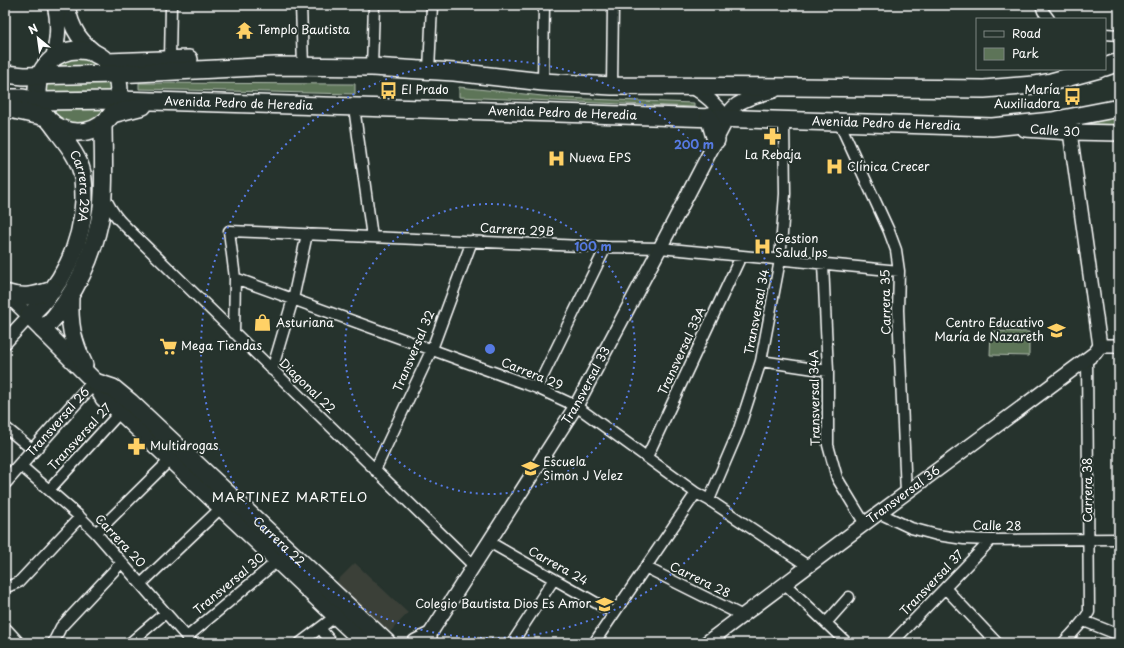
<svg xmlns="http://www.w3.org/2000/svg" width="1124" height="648" font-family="'Playpen Sans',sans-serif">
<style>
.built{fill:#3a4039}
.green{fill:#5d7458;stroke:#aebaac}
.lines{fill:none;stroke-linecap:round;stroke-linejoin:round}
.minor-casing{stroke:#fff;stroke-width:13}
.tertiary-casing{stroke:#fff;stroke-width:16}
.secondary-casing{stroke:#fff;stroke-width:18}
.primary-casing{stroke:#fff;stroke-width:20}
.trunk-casing{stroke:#fff;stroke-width:20}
.minor{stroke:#26332d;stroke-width:10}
.tertiary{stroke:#26332d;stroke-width:13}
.secondary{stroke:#26332d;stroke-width:15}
.primary{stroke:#26332d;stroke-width:17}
.trunk{stroke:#26332d;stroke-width:17}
.ring{fill:none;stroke:#567ae2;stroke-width:2;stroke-dasharray:2 4}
.labels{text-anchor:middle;stroke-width:4;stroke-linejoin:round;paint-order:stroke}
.poi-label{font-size:12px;fill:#fff;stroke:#26332d;text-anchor:start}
.street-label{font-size:12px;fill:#fff;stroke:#26332d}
.neighbourhood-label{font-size:13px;letter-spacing:1px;fill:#fff;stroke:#26332d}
.centre{fill:#567ae2;stroke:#26332d;stroke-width:2}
.ring-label{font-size:12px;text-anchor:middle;font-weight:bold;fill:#567ae2;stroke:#26332d;stroke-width:4;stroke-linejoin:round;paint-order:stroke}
</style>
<rect width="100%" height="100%" fill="#26332d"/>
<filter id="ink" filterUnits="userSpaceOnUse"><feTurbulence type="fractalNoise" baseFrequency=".025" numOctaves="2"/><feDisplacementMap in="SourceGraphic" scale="8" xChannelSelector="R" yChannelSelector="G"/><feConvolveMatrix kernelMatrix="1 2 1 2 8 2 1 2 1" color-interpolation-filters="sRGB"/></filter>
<g filter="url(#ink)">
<path class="built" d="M355 563 408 613 388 634 335 583Z"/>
<path class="green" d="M45 91a33 33 0 1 1 66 0a33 33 0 1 1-66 0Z
M139 83 355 84V94L139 89Z
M459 87 561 98 694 103V107L459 97Z
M1119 113V129L1062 123Z
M991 331 1029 332V356L990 355Z"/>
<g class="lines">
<defs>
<path id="minor" d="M301 5 303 66
M1041 5 1043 11 1049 19
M1105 34 1119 35
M170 60 171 5
M372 67 374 5
M429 70 432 5
M543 82 544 5
M612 86 613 5
M354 107 372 237
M839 122 889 231 896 250 899 271 898 310 906 493
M104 196C110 207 114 216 123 224L474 566
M823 264 828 371V445L837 478 865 524
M235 278 537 388 576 406 696 493 709 500 808 566
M234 333 235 278 229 231 606 247 660 248 899 271
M761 361 828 371
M272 370 293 299 307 234
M537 388 606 247
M5 427 33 450
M647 457 741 256
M20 465 80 517 96 533 192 643
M375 470 432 349 472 241
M49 490 123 409
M709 500 738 432 761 361 780 260 785 194 784 120
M879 513 911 528 937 535 964 539 991 540 1119 539
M96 533 174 456
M489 542 554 579 614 613
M645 567 743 616
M141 584 224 505
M785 584 847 643
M945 588 997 643
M5 589 7 587 19 582 80 517
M1084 621 1119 635
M826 623 849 597
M320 628 332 643
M187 637 282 557
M53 643 61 627 122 562
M130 643 165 613
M300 643 340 613
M512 643 554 579
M594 643 696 493
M892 643 991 540
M1063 643C1073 633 1082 624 1089 612L1087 358"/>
<g id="tertiary">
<path d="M691 86C706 95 717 105 727 119"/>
<path d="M1070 132 1100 346"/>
<path d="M5 293 29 316 5 342"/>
<path d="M1100 346H1119"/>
<path id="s1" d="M5 482 82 395 95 382"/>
<path id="s2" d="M427 643 428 637 576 406 660 248 727 119C728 116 729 112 731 110 738 100 762 94 774 91"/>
<path id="s3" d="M706 643 879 513 1095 353 1100 346"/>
</g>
<g id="secondary">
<path d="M67 5C71 30 81 43 101 57"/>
<path d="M53 59C58 41 60 24 55 5"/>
<path id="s4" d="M1025 129 1070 132 1119 133"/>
<path d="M5 631 16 643"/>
</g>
<g id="primary">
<circle cx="78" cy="91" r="41"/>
<path id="s5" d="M51 122C62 138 78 154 82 173 84 182 84 192 84 201 82 246 62 286 29 316L95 382 104 398 121 412 365 643"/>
<path d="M5 293C24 299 34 296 53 290"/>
<path d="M70 296C69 324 72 340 84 365"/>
<path d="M43 330C75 297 95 254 102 208 105 181 103 150 103 123"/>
<path id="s6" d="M95 382 113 388 130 402 387 643"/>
<path d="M416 643 428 637"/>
</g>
<g id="trunk">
<path d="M107 62 189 59"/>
<path d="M1105 67 1119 62"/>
<path d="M5 74 24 76 116 74 276 66 372 67 454 72 543 82 612 86 793 87 984 89 1034 85 1051 82 1099 69"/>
<path id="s7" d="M5 98H23L38 101 118 100 558 113 992 127 1052 121 1119 108"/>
<path d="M5 108 46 117"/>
<path d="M112 114 143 106"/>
<path d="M709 117 716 140"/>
</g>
</defs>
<use href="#minor" class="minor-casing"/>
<use href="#tertiary" class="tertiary-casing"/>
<use href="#secondary" class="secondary-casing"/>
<use href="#primary" class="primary-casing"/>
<use href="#trunk" class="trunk-casing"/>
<use href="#minor" class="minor"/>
<use href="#tertiary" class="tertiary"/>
<use href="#secondary" class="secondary"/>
<use href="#primary" class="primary"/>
<use href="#trunk" class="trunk"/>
</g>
</g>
<g class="ring">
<circle cx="490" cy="349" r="145"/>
<circle cx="490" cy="349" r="289"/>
</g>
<defs>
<symbol id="temple-bare" viewBox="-9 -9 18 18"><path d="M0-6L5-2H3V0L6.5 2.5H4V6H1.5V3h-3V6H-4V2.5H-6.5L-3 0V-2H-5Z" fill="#ffd166" stroke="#26332d" stroke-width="2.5" paint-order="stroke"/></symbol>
<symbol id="bus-bare" viewBox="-9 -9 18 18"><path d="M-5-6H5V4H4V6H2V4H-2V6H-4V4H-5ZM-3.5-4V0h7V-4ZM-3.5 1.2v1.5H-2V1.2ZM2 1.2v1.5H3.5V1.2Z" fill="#ffd166" stroke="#26332d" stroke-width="2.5" paint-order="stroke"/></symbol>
<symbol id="pharmacy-bare" viewBox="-9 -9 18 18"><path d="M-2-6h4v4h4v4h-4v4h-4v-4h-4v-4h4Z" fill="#ffd166" stroke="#26332d" stroke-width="2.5" paint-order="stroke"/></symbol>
<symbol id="hospital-bare" viewBox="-9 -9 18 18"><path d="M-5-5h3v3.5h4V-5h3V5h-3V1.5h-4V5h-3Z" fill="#ffd166" stroke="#26332d" stroke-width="2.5" paint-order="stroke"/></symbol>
<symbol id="shop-bare" viewBox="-9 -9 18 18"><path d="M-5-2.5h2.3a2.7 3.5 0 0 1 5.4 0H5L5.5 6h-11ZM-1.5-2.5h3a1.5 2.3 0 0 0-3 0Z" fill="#ffd166" stroke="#26332d" stroke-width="2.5" paint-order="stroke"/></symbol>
<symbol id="school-bare" viewBox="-9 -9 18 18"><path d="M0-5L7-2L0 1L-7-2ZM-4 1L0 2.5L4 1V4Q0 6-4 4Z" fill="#ffd166" stroke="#26332d" stroke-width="2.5" paint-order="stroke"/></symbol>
<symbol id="supermarket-bare" viewBox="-9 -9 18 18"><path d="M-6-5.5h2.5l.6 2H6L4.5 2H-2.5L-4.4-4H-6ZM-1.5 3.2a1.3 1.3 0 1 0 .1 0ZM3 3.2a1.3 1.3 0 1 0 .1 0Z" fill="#ffd166" stroke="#26332d" stroke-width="2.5" paint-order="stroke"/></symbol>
</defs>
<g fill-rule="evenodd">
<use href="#temple-bare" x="232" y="18" width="25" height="25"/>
<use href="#bus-bare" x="376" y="78" width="25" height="25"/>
<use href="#bus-bare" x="1060" y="84" width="25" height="25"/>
<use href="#pharmacy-bare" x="760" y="124" width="25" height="25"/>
<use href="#hospital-bare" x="544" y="146" width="25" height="25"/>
<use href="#hospital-bare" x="822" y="154" width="25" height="25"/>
<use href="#hospital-bare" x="750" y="234" width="25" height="25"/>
<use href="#shop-bare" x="250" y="310" width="25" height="25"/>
<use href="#school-bare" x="1044" y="318" width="25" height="25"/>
<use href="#supermarket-bare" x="156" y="334" width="25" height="25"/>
<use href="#pharmacy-bare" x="124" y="434" width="25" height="25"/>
<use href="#school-bare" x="518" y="456" width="25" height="25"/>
<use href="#school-bare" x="592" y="592" width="25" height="25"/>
</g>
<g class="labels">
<g class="poi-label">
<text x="258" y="34">Templo Bautista</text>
<text x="401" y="94">El Prado</text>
<text x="1060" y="94" text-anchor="end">María<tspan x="1060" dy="14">Auxiliadora</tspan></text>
<text x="773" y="159" text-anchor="middle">La Rebaja</text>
<text x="569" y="162">Nueva EPS</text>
<text x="847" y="171">Clínica Crecer</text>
<text x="775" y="243">Gestion<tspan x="775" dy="14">Salud Ips</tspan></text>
<text x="276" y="327">Asturiana</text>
<text x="1044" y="327" text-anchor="end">Centro Educativo<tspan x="1044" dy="14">María de Nazareth</tspan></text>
<text x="181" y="350">Mega Tiendas</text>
<text x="150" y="450">Multidrogas</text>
<text x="543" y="466">Escuela<tspan x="543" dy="14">Simon J Velez</tspan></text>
<text x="591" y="608" text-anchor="end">Colegio Bautista Dios Es Amor</text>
</g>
<g class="street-label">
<text dy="4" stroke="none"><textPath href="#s7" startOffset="234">Avenida Pedro de Heredia</textPath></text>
<text dy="4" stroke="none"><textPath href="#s7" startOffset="558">Avenida Pedro de Heredia</textPath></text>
<text dy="4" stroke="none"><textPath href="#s7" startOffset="882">Avenida Pedro de Heredia</textPath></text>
<text dy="4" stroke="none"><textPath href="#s4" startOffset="30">Calle 30</textPath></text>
<text dy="4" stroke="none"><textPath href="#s5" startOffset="73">Carrera 29A</textPath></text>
<text transform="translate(517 230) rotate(3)" y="4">Carrera 29B</text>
<text transform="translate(886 302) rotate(-91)" y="4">Carrera 35</text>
<text transform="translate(757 312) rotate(-79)" y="4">Transversal 34</text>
<text transform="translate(414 351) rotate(-67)" y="4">Transversal 32</text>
<text transform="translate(682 351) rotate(-65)" y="4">Transversal 33A</text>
<text transform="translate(532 374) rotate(22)" y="4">Carrera 29</text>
<text transform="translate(307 386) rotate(44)" y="4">Diagonal 22</text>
<text dy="4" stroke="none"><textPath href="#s2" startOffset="303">Transversal 33</textPath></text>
<text transform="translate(815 398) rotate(-91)" y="4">Transversal 34A</text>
<text dy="4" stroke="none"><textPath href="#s1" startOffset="80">Transversal 26</textPath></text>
<text transform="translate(80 437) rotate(-47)" y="4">Transversal 27</text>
<text transform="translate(1088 490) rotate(-90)" y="4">Carrera 38</text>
<text dy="4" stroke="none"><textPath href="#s3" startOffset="247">Transversal 36</textPath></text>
<text transform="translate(997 526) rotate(1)" y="4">Calle 28</text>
<text transform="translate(120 541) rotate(47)" y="4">Carrera 20</text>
<text dy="4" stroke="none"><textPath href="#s6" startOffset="245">Carrera 22</textPath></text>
<text transform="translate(558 566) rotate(29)" y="4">Carrera 24</text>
<text transform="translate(700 580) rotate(26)" y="4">Carrera 28</text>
<text transform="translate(932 583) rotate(-46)" y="4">Transversal 37</text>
<text transform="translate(229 584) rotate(-40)" y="4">Transversal 30</text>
</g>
<g class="neighbourhood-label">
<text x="290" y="502">MARTINEZ MARTELO</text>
</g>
</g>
<circle cx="490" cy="349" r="6" class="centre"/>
<g class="ring-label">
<text x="694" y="149">200 m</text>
<text x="593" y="251">100 m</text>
</g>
<rect width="1124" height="648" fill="none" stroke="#26332d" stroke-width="20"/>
<rect x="10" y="10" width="1104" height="628" fill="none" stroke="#fff" stroke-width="1.5" filter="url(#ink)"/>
<rect x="976" y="18" width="130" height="52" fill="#26332d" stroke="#7d8581"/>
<rect x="984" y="31" width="20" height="6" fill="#26332d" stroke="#7d8581"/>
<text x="1012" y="38" font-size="12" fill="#ffffff">Road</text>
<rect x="984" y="48" width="20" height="12" fill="#5d7458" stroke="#7d8581"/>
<text x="1012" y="58" font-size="12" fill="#ffffff">Park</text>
<g transform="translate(38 38) rotate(331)" stroke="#26332d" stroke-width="3" paint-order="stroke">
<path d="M0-3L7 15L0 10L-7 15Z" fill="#ffffff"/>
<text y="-6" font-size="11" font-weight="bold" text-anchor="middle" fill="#ffffff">N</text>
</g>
</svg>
